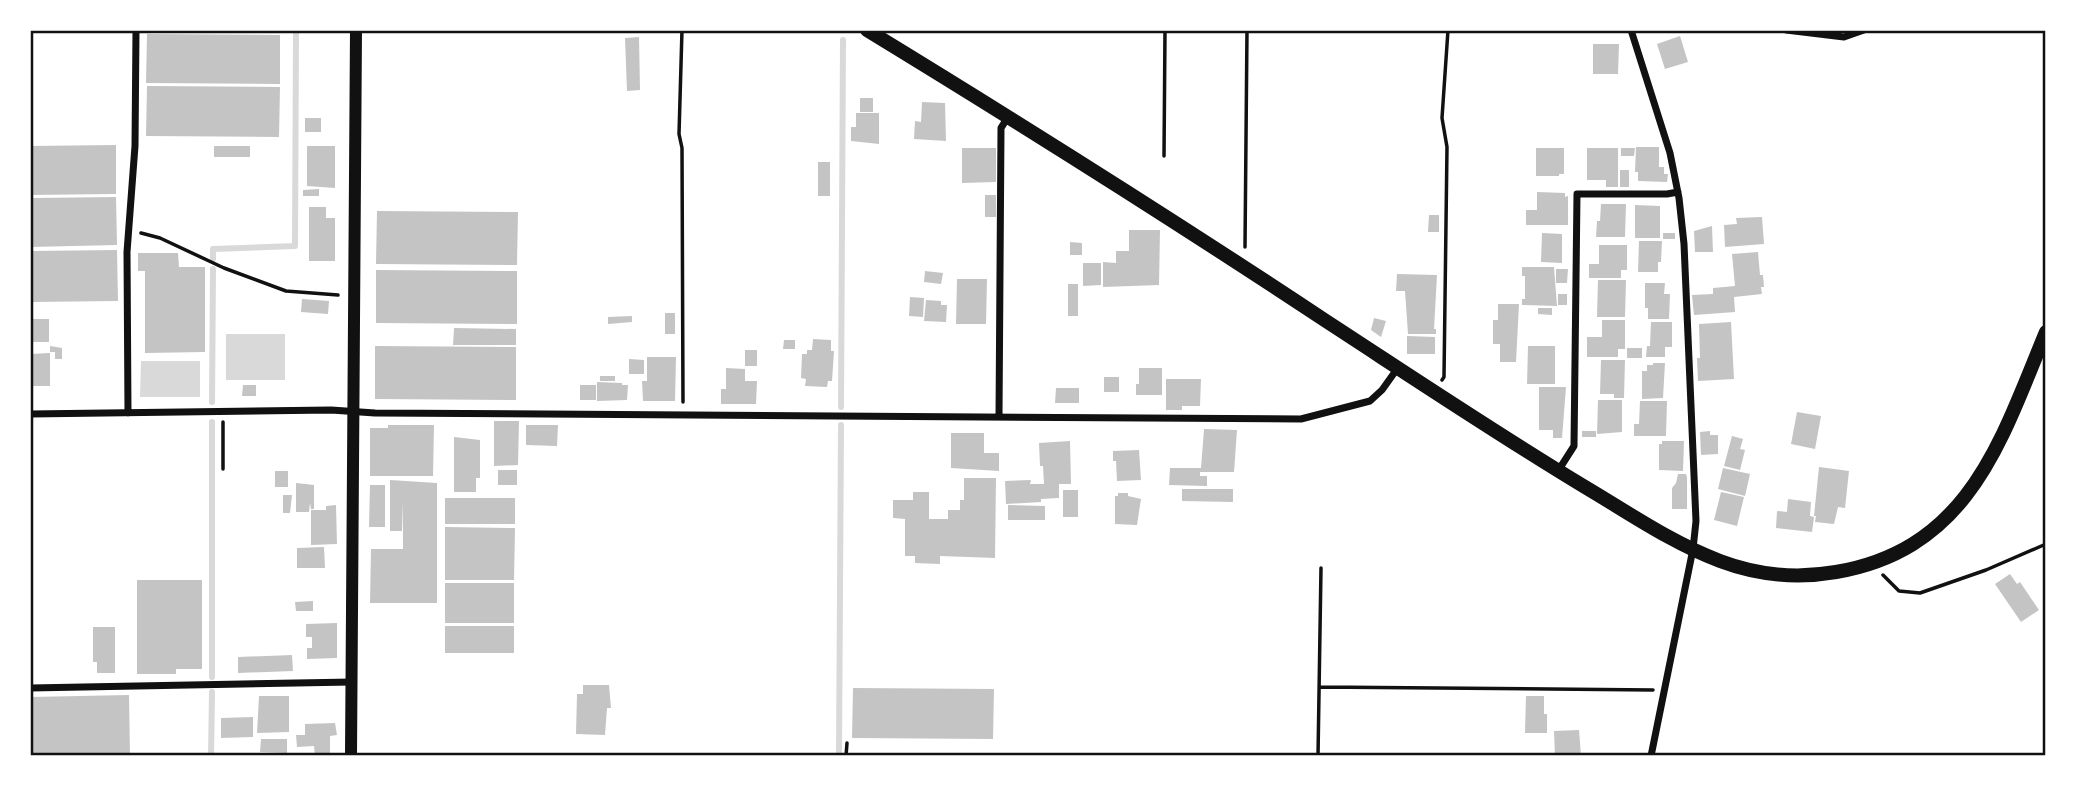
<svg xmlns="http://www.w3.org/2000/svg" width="2076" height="786" font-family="'Crimson Pro',serif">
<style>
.water{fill:#d9d9d9}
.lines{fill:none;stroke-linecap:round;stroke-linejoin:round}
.stream{stroke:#d9d9d9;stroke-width:6}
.building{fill:#c4c4c4}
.path{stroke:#111;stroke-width:3.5}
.minor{stroke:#111;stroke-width:7}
.secondary{stroke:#111;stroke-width:12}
.primary{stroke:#111;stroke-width:14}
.neatline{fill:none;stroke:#111;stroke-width:2.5}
</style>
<rect width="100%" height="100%" fill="#fff"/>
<path class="water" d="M226 334H285V380H226Z
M141 361H200V397H140Z"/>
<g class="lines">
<path class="stream" d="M213 259V249L295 246 296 30
M212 402 213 269
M841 407 843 40
M212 677V422
M211 756 212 692
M839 756 841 425"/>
</g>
<path class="building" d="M147 34 280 35V84L146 83Z
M1680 36 1688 62 1665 69 1657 44Z
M639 37 640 90 627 91 625 38Z
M1593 44H1619L1618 74H1593Z
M147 86 280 87 279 137 146 136Z
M860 98H873V112H860Z
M922 102 945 103 946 141 914 139 915 121 921 122Z
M856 113H879V144L851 141V127H856Z
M305 118H321V132H305Z
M116 145V194L30 195V146Z
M214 146H250V157H214Z
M307 146H335V188L307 186Z
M1636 147H1659V167H1664V174H1668L1667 182 1638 181V172H1635Z
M962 148H996V182L962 183Z
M1536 148H1564V174H1559V176H1536Z
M1587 148H1618V187H1606V180H1587Z
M1621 148H1635L1634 156H1621Z
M818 162H830V196H818Z
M1620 170H1629V187H1620Z
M319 189V196H303V190Z
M1537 192 1565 193V197L1568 196V225H1526V210H1537Z
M985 195H996V217H985Z
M116 197 117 245 30 247V198Z
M1601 204H1626L1625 237H1596L1597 221H1600Z
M1635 205 1660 206V238H1635Z
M309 207H326V218H335V261H309Z
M377 211 518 212 517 265 376 264Z
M1429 215H1439V232H1428Z
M1762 217 1764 244 1725 247 1724 225 1737 224 1736 218Z
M1712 226 1713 252H1695L1694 231Z
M1129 230H1160L1159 285 1103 287V262L1116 263V251H1129Z
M1542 233 1562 234V263L1541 262Z
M1663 233H1675V239H1663Z
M1639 241H1662L1661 262H1658V272H1638Z
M1070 242 1082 243V255H1070Z
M1599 245H1627V270H1621V278H1589V264H1599Z
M117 250 118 301 30 302V251Z
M1758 252 1760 275H1763L1764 287H1761L1762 294 1734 297 1735 312 1694 315 1692 295 1713 294V288L1735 286 1732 254Z
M138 253H178L179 267H205V352L145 353V271H138Z
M1083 263H1101V285L1083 286Z
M1522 267H1554L1557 306 1522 305V299H1525V276H1522Z
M1556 269H1568L1567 283H1556Z
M376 270 517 271V324L376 323Z
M925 271 943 273 941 284 924 282Z
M1397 274 1437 275 1434 329H1436V334H1408L1405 291H1396Z
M957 279H987L986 324H956Z
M1598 280H1626L1625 317H1597Z
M1645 283H1665L1664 294H1670L1669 319H1648V308H1645Z
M1068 284H1078V316H1068Z
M1558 294H1567V305H1558Z
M910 297 924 298 923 317 909 316Z
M302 299 329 301 328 314 301 312Z
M926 300 941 301V305H947L946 322 924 321Z
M1498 304H1519L1516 362H1500V344H1493V320H1498Z
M1538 308H1552V315L1538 314Z
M665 313H675V334H665Z
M632 316V322L608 324V317Z
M1374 318 1386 321 1381 337 1371 330Z
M30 319H49V342H30Z
M1602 320H1625V349H1618V357H1587V337H1602Z
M1651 322H1672V347H1665V357H1646L1647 346H1650Z
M1731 322 1734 379 1698 381 1697 358H1700L1699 324Z
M454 328 516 329V345H453Z
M1407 336 1435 337V354H1407Z
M813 339 831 340V351H834L832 381H828L827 387 805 386 806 379 801 378 802 354H807V350H812Z
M784 340H795V349H783Z
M50 346 62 348V359H55V352H50Z
M375 346 516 347V400L375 399Z
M1528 346H1555V384H1527Z
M1627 348H1642V358H1627Z
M745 350H757V366H745Z
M50 353V386H30V354Z
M647 357H676L675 401H643L642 381H647Z
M629 359 644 360V374H629Z
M1601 360H1625L1624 398H1614V394H1600Z
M1653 363H1665L1663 398 1642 399V371H1647V365H1653Z
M726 368 745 369V381H757L756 404H721V389H726Z
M1139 368H1162V395H1136V384H1139Z
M600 376H615V381H600Z
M1104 377H1119V392H1104Z
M1166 379H1201L1200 406H1182V410H1166Z
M597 382 622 383V385H628L627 400 597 401Z
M243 385H256V396H242Z
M580 385H596V400H580Z
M1539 387H1566L1562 438H1553V430H1539Z
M1056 388H1079V403H1055Z
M1598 400H1622V432L1597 434Z
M1640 401H1667L1666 436H1634V424H1639Z
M1797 412 1821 416 1815 449 1791 444Z
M494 421H519L518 465 494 466Z
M388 425H434L433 476H370V428H388Z
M526 425H558L557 446 526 445Z
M1204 429 1237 430 1234 472H1200V476H1207V486L1169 485 1170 468H1201Z
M1582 431H1596V437H1582Z
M1710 431V435H1718V454L1701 455 1700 432Z
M951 433H984V453H999V471L951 468Z
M1732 436 1743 439 1740 449 1745 450 1740 470 1724 466Z
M454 437 480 440V478H476V492H454Z
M1070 441 1071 484H1059V498L1041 499V502L1006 504 1005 481 1031 480 1030 484H1044L1043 466H1040L1039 443Z
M1662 441H1684L1683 471 1659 470V444H1662Z
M1139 450 1141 480 1117 481 1116 461H1113V451Z
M1819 467 1849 471 1845 508 1838 507 1834 524 1815 522 1816 516H1814Z
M1723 468 1750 474 1745 496 1718 489Z
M498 470H517V485H498Z
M275 471H288V487H275Z
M1678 474H1686L1687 477V509H1672V488L1676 483Z
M964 478H996L995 558 940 556V564L915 563V556H905V519L893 518V500H913V492H929V519H948V510H960V500H964Z
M390 480 437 483V603H370L371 549H403V502L402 531H390Z
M296 483 314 485V509H311L310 503 309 512H296Z
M370 485H385V527H369Z
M1182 489H1233V502L1182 501Z
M1063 490H1078V517H1063Z
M1721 492 1744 497 1737 526 1714 520Z
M1118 493H1128V496L1141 499 1137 525 1115 524V496H1118Z
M283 495H292L290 513H283Z
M445 498H515V524H445Z
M1788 499 1811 502 1810 516 1814 517 1812 532 1776 528 1777 511 1787 512Z
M336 505 337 544 311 545V510H326V506Z
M1008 505 1045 506V520H1008Z
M445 527 515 528 514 580H445Z
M324 547 325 568H297V548Z
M2010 574 2017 584 2020 582 2039 610 2021 622 1995 584Z
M137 580H202V669H176V674H137Z
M445 583H514V623H445Z
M313 601V611H296L295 602Z
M337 623V658L307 659V648H312V637H306V624Z
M445 626H514V653H445Z
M93 627H115V673H97V662H93Z
M292 655 293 671 238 673V657Z
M583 685H609L611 708H607L605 735 576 734 577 694H583Z
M853 688 994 689 993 739 852 738Z
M129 695 130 756H30V697Z
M259 696H289V732L257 733Z
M1526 696H1544V714H1547V733H1525Z
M253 717V737L221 738V718Z
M335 723 337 735 330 736V756H315L314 746 297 747 296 735H305V724Z
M1579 730 1581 756H1555L1554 731Z
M261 739H287V753L260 752Z"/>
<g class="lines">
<path class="path" d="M682 30 679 134 682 148 683 402
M1164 156 1165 30
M141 233 160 238 224 268 286 291 338 295
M1245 247 1247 30
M1442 380 1444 377 1447 147 1442 118 1448 30
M223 469V422
M1883 575 1899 591 1920 593 1986 570 2046 544
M1319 687 1653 690
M846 756 847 743
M1318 756 1321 568"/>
<path class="minor" d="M1631 30 1670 153 1679 198 1684 244 1696 521 1693 549 1651 756
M1786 30 1844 37 1864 30
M128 413 127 252 135 146 136 30
M30 414 331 410 375 413 1301 419 1370 401 1382 390 1397 369
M999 417 1001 128 1008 117
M1558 471 1574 446 1577 194H1667L1678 192
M30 688 352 682"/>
<path class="secondary" d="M351 756 356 30"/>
<path class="primary" d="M867 30C1021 124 1175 221 1326 321 1412 377 1497 434 1585 487 1629 513 1672 543 1720 561 1757 575 1796 579 1836 572 1970 549 2001 440 2046 332"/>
</g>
<rect width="2076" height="786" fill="none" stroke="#ffffff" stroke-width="63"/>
<rect x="32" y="32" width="2012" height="722" class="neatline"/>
</svg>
